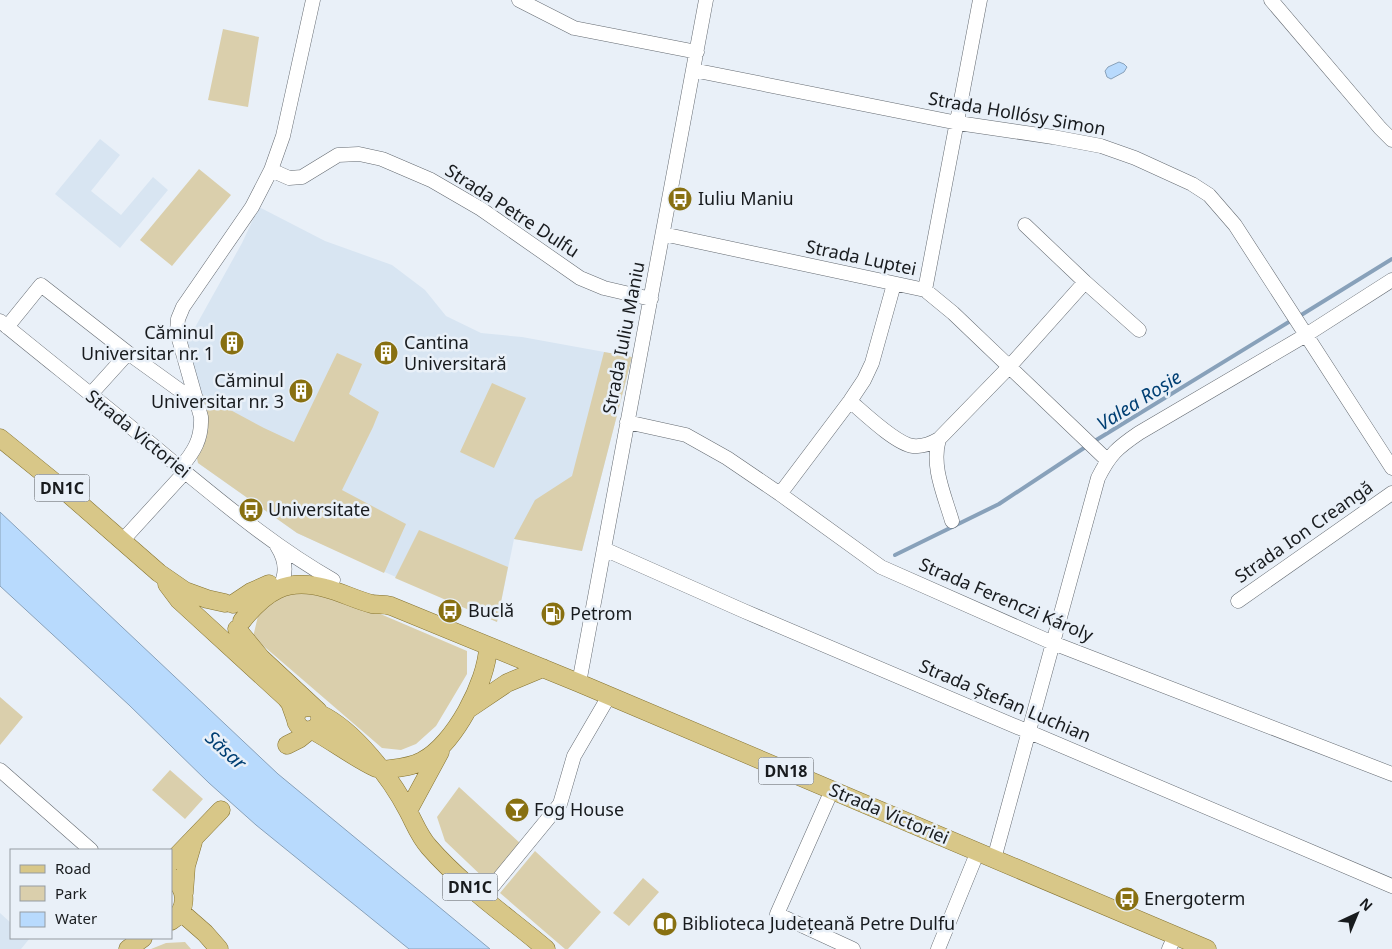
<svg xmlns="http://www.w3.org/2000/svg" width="1392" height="949" font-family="'Noto Sans',sans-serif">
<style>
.built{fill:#d8e5f2}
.green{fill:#dacfac}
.water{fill:#b8dafd;stroke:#88a1ba}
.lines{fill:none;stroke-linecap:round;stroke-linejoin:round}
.stream{stroke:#88a1ba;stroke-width:4}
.minor-casing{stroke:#646a71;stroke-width:15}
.major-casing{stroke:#84722f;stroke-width:19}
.minor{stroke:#fff;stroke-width:14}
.major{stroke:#d8c788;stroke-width:18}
.labels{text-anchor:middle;stroke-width:5;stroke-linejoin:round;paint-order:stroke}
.shield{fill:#e9f0f8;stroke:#575b5f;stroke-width:1}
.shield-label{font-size:16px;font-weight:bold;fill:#181b1e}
.street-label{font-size:18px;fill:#181b1e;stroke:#e9f0f8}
.poi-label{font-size:18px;fill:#181b1e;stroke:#e9f0f8;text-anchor:start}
.water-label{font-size:19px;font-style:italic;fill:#003f73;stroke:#e9f0f8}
</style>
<rect width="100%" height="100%" fill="#e9f0f8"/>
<path class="built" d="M100 139 120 155 91 191 121 215 153 177 168 190 120 248 55 194Z
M259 207 325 241 392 265 425 290 446 316 481 333 522 337 632 357 582 551 514 539 497 622 297 533 198 463 197 458 200 447 187 352 188 340 242 243Z
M0 913 11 923V938H30L21 949H0Z"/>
<path class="green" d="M223 29 259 37 248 107 208 100Z
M199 169 231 195 172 266 140 240Z
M604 352 632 357 582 551 514 539 535 500 572 476Z
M337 353 362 364 349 394 379 412 373 427 342 490 406 524 384 573 297 533 198 463 197 458 200 447 197 392 264 428 294 442Z
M492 383 526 398 494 468 460 452Z
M419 530 508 567 497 622 395 578Z
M291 592 336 595 467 651V674L436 726 416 744 401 750 382 748 253 637 258 616 276 599Z
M0 697 23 717 0 745Z
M170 770 203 799 185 819 152 790Z
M459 787 521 844 488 882 445 841 437 817Z
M535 851 601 912 568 949H565L500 893Z
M643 878 659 892 629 926 613 913Z
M185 942 191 949H151L166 943Z"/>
<path class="water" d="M1119 62 1124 64 1127 67 1124 72 1111 79 1107 77 1105 71 1108 67Z
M0 512 278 774 490 949H409L256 825 209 783 129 705 0 586Z"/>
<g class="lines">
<path class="stream" d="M1298 317 1392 259
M1093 442 1292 320
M895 555 999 504 1087 446"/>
<defs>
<path id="minor" d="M519 0 574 28 697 52
M1271 0 1380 128 1392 140
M693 70 958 123 1053 137 1101 146 1135 158 1192 184 1209 195 1235 225 1392 468
M271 170 289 178 302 177 338 155 359 154 382 159 431 180 481 209 580 278 604 288 651 299
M1025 225 1085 282 1139 330
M663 234 925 290 953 313 1107 460
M925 290 980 0
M0 321C60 370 121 418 180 468 229 508 278 549 333 580
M7 327 41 285 128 353 196 402
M90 395 128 353
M850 401C864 413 896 444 913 446 923 447 932 443 939 439
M627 422 686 435 727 458 780 494 881 567 1053 643 1392 774
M180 468C194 452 202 439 201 417L177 332 178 319 183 307 252 207 271 170 283 136 313 0
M780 494 850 401 864 380 872 363 894 284
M952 521C944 494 931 466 939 439L1009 367 1085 282
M122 541 185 472
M277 546C284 557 287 567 283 579
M604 549 744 611 1392 886
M1238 601 1392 493
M579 683 706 0
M0 770 91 850
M832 790 777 914 853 949
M994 859 1098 478C1110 454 1117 448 1139 433L1306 335 1392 280
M483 898 560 804 574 756 609 696
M938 949 978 851
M1169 949 1175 936"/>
<path id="major" d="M0 438 64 490 159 573 185 591 207 599 225 603
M167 584 179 600 286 698 290 703 295 717
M233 604 251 592 269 584
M242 621C265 592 286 577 325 588 341 592 356 600 372 604 379 605 384 604 391 606L579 683 1207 949
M237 629 261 658 318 711C324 722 316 732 304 730 294 724 293 716 301 708L312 707
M470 708 507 683 543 668
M320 714C354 730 391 778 408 811 415 824 419 836 429 847 463 886 507 916 546 949
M312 730C334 742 353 757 376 768
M287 745 299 739 309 731
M381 770C395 768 410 768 422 761 454 745 487 682 488 647
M408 811 440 752
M171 862 221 810
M171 877C188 888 188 910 171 921
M184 893 186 866 193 842
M181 912 205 933 219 949
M128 949 143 938"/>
</defs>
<use href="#minor" class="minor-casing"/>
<use href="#major" class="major-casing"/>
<use href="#minor" class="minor"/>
<use href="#major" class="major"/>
</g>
<defs>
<symbol id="bus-disc" viewBox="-11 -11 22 22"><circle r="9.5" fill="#887011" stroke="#e9f0f8"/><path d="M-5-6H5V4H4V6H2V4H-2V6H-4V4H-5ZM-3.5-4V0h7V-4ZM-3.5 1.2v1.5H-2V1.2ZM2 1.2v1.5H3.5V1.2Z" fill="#fff"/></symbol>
<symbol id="building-disc" viewBox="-11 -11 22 22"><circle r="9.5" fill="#887011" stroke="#e9f0f8"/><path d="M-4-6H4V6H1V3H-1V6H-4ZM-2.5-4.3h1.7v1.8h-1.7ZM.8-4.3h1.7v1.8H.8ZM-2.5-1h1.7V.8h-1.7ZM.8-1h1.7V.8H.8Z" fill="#fff"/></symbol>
<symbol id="fuel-disc" viewBox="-11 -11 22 22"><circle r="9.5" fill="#887011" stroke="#e9f0f8"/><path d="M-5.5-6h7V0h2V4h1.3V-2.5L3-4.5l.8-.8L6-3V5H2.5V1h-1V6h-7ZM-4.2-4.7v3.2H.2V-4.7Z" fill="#fff"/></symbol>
<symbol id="bar-disc" viewBox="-11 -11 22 22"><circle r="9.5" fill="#887011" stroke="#e9f0f8"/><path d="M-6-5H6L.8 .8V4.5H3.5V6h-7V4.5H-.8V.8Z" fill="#fff"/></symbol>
<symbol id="library-disc" viewBox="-11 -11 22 22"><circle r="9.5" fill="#887011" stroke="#e9f0f8"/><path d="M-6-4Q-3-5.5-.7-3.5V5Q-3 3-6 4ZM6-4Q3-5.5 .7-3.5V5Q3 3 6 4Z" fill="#fff"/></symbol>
</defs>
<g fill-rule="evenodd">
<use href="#bus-disc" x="666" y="185" width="28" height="28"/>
<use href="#building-disc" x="218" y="329" width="28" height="28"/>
<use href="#building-disc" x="372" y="339" width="28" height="28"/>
<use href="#building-disc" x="287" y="377" width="28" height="28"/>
<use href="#bus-disc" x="237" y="496" width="28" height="28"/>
<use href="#bus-disc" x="436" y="597" width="28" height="28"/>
<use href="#fuel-disc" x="539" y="600" width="28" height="28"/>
<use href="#bar-disc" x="503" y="796" width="28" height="28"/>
<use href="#bus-disc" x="1113" y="885" width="28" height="28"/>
<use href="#library-disc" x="651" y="910" width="28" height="28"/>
</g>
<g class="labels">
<g class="shield">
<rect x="34.5" y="474.5" width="55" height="27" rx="4"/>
<rect x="758.5" y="757.5" width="55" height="27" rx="4"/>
<rect x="442.5" y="873.5" width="55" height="27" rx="4"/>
</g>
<g class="shield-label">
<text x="62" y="494">DN1C</text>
<text x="786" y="777">DN18</text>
<text x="470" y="893">DN1C</text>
</g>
<g class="street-label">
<text transform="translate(1017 114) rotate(10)" y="6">Strada Hollósy Simon</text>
<text transform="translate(512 211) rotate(33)" y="6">Strada Petre Dulfu</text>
<text transform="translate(861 258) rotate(12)" y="6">Strada Luptei</text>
<text transform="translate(624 338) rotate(-79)" y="6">Strada Iuliu Maniu</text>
<text transform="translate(138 434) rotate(39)" y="6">Strada Victoriei</text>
<text transform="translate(1304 532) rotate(-35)" y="6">Strada Ion Creangă</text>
<text transform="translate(1006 600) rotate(23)" y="6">Strada Ferenczi Károly</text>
<text transform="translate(1005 701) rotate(23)" y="6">Strada Ștefan Luchian</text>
<text transform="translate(889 814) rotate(23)" y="6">Strada Victoriei</text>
</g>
<g class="poi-label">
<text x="698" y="205">Iuliu Maniu</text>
<text x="214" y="339" text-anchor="end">Căminul<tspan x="214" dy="21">Universitar nr. 1</tspan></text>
<text x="404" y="349">Cantina<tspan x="404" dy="21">Universitară</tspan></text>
<text x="284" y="387" text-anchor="end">Căminul<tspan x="284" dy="21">Universitar nr. 3</tspan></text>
<text x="268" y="516">Universitate</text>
<text x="468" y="617">Buclă</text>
<text x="570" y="620">Petrom</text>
<text x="534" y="816">Fog House</text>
<text x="1144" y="905">Energoterm</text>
<text x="682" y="930">Biblioteca Județeană Petre Dulfu</text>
</g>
<g class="water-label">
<text transform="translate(1139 400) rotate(-32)" y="7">Valea Roșie</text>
<text transform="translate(226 750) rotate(42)" y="7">Săsar</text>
</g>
</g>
<rect x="10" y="849" width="162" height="90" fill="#e9f0f8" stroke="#959ba1"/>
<rect x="20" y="865" width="25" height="8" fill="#d8c788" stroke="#959ba1"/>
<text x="55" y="874" font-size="15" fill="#181b1e">Road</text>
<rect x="20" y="886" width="25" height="15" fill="#dacfac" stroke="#959ba1"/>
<text x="55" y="899" font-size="15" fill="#181b1e">Park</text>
<rect x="20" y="912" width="25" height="15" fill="#b8dafd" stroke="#959ba1"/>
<text x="55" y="924" font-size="15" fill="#181b1e">Water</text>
<g transform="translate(1357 914) rotate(44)" stroke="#e9f0f8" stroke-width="4" paint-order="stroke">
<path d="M0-4L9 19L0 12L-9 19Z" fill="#181b1e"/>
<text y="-8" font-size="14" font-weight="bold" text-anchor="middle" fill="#181b1e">N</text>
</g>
</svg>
